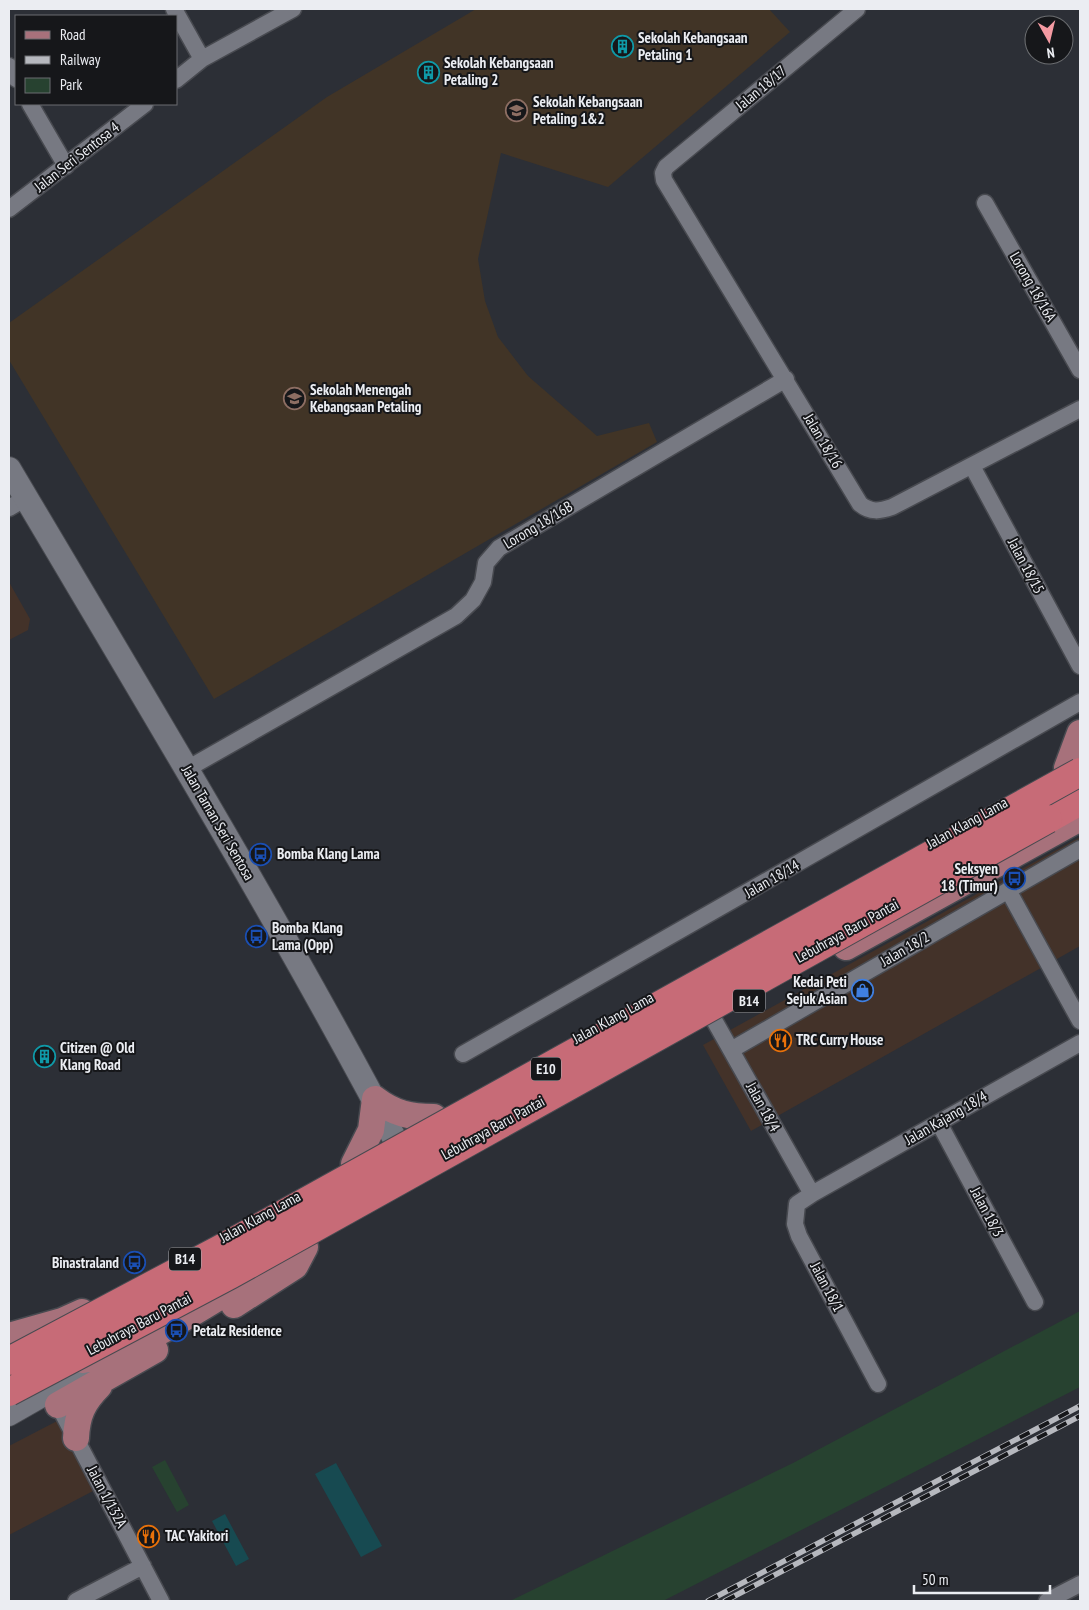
<svg xmlns="http://www.w3.org/2000/svg" width="1089" height="1610" font-family="'PT Sans Narrow',sans-serif">
<style>
.commercial{fill:#433229}
.education{fill:#413426}
.green{fill:#274230}
.water{fill:#174a51}
.lines{fill:none;stroke-linecap:round;stroke-linejoin:round}
.minor-casing{stroke:#484a50;stroke-width:19}
.tertiary-casing{stroke:#484a50;stroke-width:22}
.secondary-casing{stroke:#484a50;stroke-width:26}
.primary-casing{stroke:#484a50;stroke-width:29}
.motorway-casing{stroke:#484a50;stroke-width:30}
.minor{stroke:#777982;stroke-width:16}
.tertiary{stroke:#777982;stroke-width:20}
.secondary{stroke:#777982;stroke-width:24}
.primary{stroke:#a7717b;stroke-width:26}
.motorway{stroke:#c76b77;stroke-width:28}
.rail-casing{stroke:#b6b8be;stroke-width:5.5}
.rail{stroke:#16171a;stroke-width:4;stroke-dasharray:11;stroke-linecap:butt}
.motorway-bridge-casing{stroke:#484a50;stroke-width:30;stroke-linecap:butt}
.motorway-bridge{stroke:#c76b77;stroke-width:28}
.labels{text-anchor:middle;stroke-width:4;stroke-linejoin:round;paint-order:stroke}
.shield{fill:#16171a;stroke:#abadb1;stroke-width:1}
.shield-label{font-size:14px;font-weight:bold;fill:#ebedf2}
.poi-label{font-size:15px;font-weight:bold;fill:#ebedf2;stroke:#16171a;text-anchor:start}
.street-label{font-size:15px;fill:#ebedf2;stroke:#16171a}
</style>
<rect width="100%" height="100%" fill="#2c2f36"/>
<path class="commercial" d="M9 582 30 619 28 630 9 640Z
M1080 837V946L751 1131 703 1045Z
M59 1420 95 1490 9 1535V1446Z"/>
<path class="education" d="M476 9H769L790 32 608 187 501 153 478 259 485 301 498 337 528 376 597 436 649 423 657 442 214 699 9 360V323L327 97Z"/>
<path class="green" d="M1080 1311V1387L663 1601H510L793 1463Z
M165 1460 189 1505 177 1512 152 1467Z"/>
<path class="water" d="M336 1463 382 1546 361 1557 315 1474Z
M225 1514 249 1559 236 1566 212 1521Z"/>
<g class="lines">
<defs>
<path id="minor" d="M174 9 202 59
M857 9 666 167 663 173 664 180 860 504C871 513 880 511 892 507L1080 409
M9 66 16 79
M176 80 202 59 293 9
M30 104 66 166
M985 203 1080 370
M9 209 145 104
M972 466 1080 666
M9 508 26 498
M187 769 456 616 473 600 483 582 486 563 499 548 786 379
M1008 890 1080 1021
M714 1020 812 1194
M731 1050 1080 849
M463 1054 1080 702
M939 1123 1035 1302
M878 1384 799 1236 795 1224 797 1204 812 1194 1080 1043
M54 1397 161 1601
M76 1601 143 1566
M1047 1601 1080 1584"/>
<path id="tertiary" d="M9 1416 109 1359"/>
<path id="secondary" d="M9 469C145 699 285 929 409 1166"/>
<path id="primary" d="M1067 768 1080 733
M846 947 1080 818
M375 1099C395 1114 410 1117 434 1117
M354 1164 371 1130 375 1099
M234 1305 295 1266 305 1247
M9 1336 62 1321 82 1312
M82 1360C136 1354 200 1307 248 1280
M58 1405 155 1350
M76 1438C77 1415 83 1402 99 1386"/>
<path id="motorway" d="M1048 819 1080 801"/>
</defs>
<use href="#minor" class="minor-casing"/>
<use href="#tertiary" class="tertiary-casing"/>
<use href="#secondary" class="secondary-casing"/>
<use href="#primary" class="primary-casing"/>
<use href="#motorway" class="motorway-casing"/>
<use href="#minor" class="minor"/>
<use href="#tertiary" class="tertiary"/>
<use href="#secondary" class="secondary"/>
<use href="#primary" class="primary"/>
<use href="#motorway" class="motorway"/>
<defs>
<path id="rail" d="M708 1601 1080 1406
M725 1601 1080 1416"/>
</defs>
<use href="#rail" class="rail-casing"/>
<use href="#rail" class="rail"/>
<defs>
<path id="motorway-bridge" d="M9 1361 220 1249 1080 772
M9 1392 230 1275 1048 819"/>
</defs>
<use href="#motorway-bridge" class="motorway-bridge-casing"/>
<use href="#motorway-bridge" class="motorway-bridge"/>
</g>
<defs>
<symbol id="building-ring" viewBox="-11 -11 22 22"><circle r="9.5" fill="#16171a" stroke="#0f9aa8" stroke-width="1.5"/><path d="M-4-6H4V6H1V3H-1V6H-4ZM-2.5-4.3h1.7v1.8h-1.7ZM.8-4.3h1.7v1.8H.8ZM-2.5-1h1.7V.8h-1.7ZM.8-1h1.7V.8H.8Z" fill="#0f9aa8"/></symbol>
<symbol id="school-ring" viewBox="-11 -11 22 22"><circle r="9.5" fill="#16171a" stroke="#8d6e63" stroke-width="1.5"/><path d="M0-5L7-2L0 1L-7-2ZM-4 1L0 2.5L4 1V4Q0 6-4 4Z" fill="#8d6e63"/></symbol>
<symbol id="bus-ring" viewBox="-11 -11 22 22"><circle r="9.5" fill="#16171a" stroke="#1a4fb4" stroke-width="1.5"/><path d="M-5-6H5V4H4V6H2V4H-2V6H-4V4H-5ZM-3.5-4V0h7V-4ZM-3.5 1.2v1.5H-2V1.2ZM2 1.2v1.5H3.5V1.2Z" fill="#1a4fb4"/></symbol>
<symbol id="shop-ring" viewBox="-11 -11 22 22"><circle r="9.5" fill="#16171a" stroke="#3f7fe0" stroke-width="1.5"/><path d="M-5-2.5h2.3a2.7 3.5 0 0 1 5.4 0H5L5.5 6h-11ZM-1.5-2.5h3a1.5 2.3 0 0 0-3 0Z" fill="#3f7fe0"/></symbol>
<symbol id="restaurant-ring" viewBox="-11 -11 22 22"><circle r="9.5" fill="#16171a" stroke="#e8710a" stroke-width="1.5"/><path d="M-5-6h1v4h1v-4h1v4h1v-4h1v5L-1.5 .5V6h-2V.5L-5-1ZM5-6V6H3V1.5H1.5Q1.5-4 5-6Z" fill="#e8710a"/></symbol>
</defs>
<g fill-rule="evenodd">
<use href="#building-ring" x="610" y="34" width="25" height="25"/>
<use href="#building-ring" x="416" y="60" width="25" height="25"/>
<use href="#school-ring" x="504" y="98" width="25" height="25"/>
<use href="#school-ring" x="282" y="386" width="25" height="25"/>
<use href="#bus-ring" x="248" y="842" width="25" height="25"/>
<use href="#bus-ring" x="1002" y="866" width="25" height="25"/>
<use href="#bus-ring" x="244" y="924" width="25" height="25"/>
<use href="#shop-ring" x="850" y="978" width="25" height="25"/>
<use href="#restaurant-ring" x="768" y="1028" width="25" height="25"/>
<use href="#building-ring" x="32" y="1044" width="25" height="25"/>
<use href="#bus-ring" x="122" y="1250" width="25" height="25"/>
<use href="#bus-ring" x="164" y="1318" width="25" height="25"/>
<use href="#restaurant-ring" x="136" y="1524" width="25" height="25"/>
</g>
<g class="labels">
<g class="shield">
<rect x="733" y="989.5" width="32" height="23" rx="4"/>
<rect x="531" y="1057.5" width="30" height="23" rx="4"/>
<rect x="169" y="1247.5" width="32" height="23" rx="4"/>
</g>
<g class="shield-label">
<text x="749" y="1006">B14</text>
<text x="546" y="1074">E10</text>
<text x="185" y="1264">B14</text>
</g>
<g class="poi-label">
<text x="638" y="43">Sekolah Kebangsaan<tspan x="638" dy="17">Petaling 1</tspan></text>
<text x="444" y="68">Sekolah Kebangsaan<tspan x="444" dy="17">Petaling 2</tspan></text>
<text x="533" y="107">Sekolah Kebangsaan<tspan x="533" dy="17">Petaling 1&amp;2</tspan></text>
<text x="310" y="395">Sekolah Menengah<tspan x="310" dy="17">Kebangsaan Petaling</tspan></text>
<text x="277" y="859">Bomba Klang Lama</text>
<text x="998" y="874" text-anchor="end">Seksyen<tspan x="998" dy="17">18 (Timur)</tspan></text>
<text x="272" y="933">Bomba Klang<tspan x="272" dy="17">Lama (Opp)</tspan></text>
<text x="847" y="987" text-anchor="end">Kedai Peti<tspan x="847" dy="17">Sejuk Asian</tspan></text>
<text x="796" y="1045">TRC Curry House</text>
<text x="60" y="1053">Citizen @ Old<tspan x="60" dy="17">Klang Road</tspan></text>
<text x="119" y="1268" text-anchor="end">Binastraland</text>
<text x="193" y="1336">Petalz Residence</text>
<text x="165" y="1541">TAC Yakitori</text>
</g>
<g class="street-label">
<text transform="translate(761 88) rotate(-40)" y="5">Jalan 18/17</text>
<text transform="translate(77 157) rotate(-38)" y="5">Jalan Seri Sentosa 4</text>
<text transform="translate(1033 287) rotate(60)" y="5">Lorong 18/16A</text>
<text transform="translate(823 441) rotate(59)" y="5">Jalan 18/16</text>
<text transform="translate(538 525) rotate(-31)" y="5">Lorong 18/16B</text>
<text transform="translate(1026 566) rotate(62)" y="5">Jalan 18/15</text>
<text transform="translate(218 823) rotate(60)" y="5">Jalan Taman Seri Sentosa</text>
<text transform="translate(967 823) rotate(-29)" y="5">Jalan Klang Lama</text>
<text transform="translate(772 879) rotate(-30)" y="5">Jalan 18/14</text>
<text transform="translate(847 931) rotate(-29)" y="5">Lebuhraya Baru Pantai</text>
<text transform="translate(905 949) rotate(-30)" y="5">Jalan 18/2</text>
<text transform="translate(613 1018) rotate(-29)" y="5">Jalan Klang Lama</text>
<text transform="translate(763 1107) rotate(61)" y="5">Jalan 18/4</text>
<text transform="translate(946 1118) rotate(-30)" y="5">Jalan Kajang 18/4</text>
<text transform="translate(493 1128) rotate(-29)" y="5">Lebuhraya Baru Pantai</text>
<text transform="translate(987 1212) rotate(62)" y="5">Jalan 18/3</text>
<text transform="translate(260 1217) rotate(-29)" y="5">Jalan Klang Lama</text>
<text transform="translate(827 1287) rotate(62)" y="5">Jalan 18/1</text>
<text transform="translate(139 1324) rotate(-28)" y="5">Lebuhraya Baru Pantai</text>
<text transform="translate(107 1497) rotate(62)" y="5">Jalan 1/132A</text>
</g>
</g>
<rect width="1089" height="1610" fill="none" stroke="#ebedf2" stroke-width="20"/>
<rect x="15" y="15" width="162" height="90" fill="#16171a" stroke="#6b6d70"/>
<rect x="25" y="31" width="25" height="8" fill="#a7717b" stroke="#6b6d70"/>
<text x="60" y="40" font-size="15" fill="#ebedf2">Road</text>
<rect x="25" y="56" width="25" height="8" fill="#b6b8be" stroke="#6b6d70"/>
<text x="60" y="65" font-size="15" fill="#ebedf2">Railway</text>
<rect x="25" y="78" width="25" height="15" fill="#274230" stroke="#6b6d70"/>
<text x="60" y="90" font-size="15" fill="#ebedf2">Park</text>
<g transform="translate(1049 40) rotate(172)"><circle r="24" fill="#16171a" stroke="#6b6d70"/>
<path d="M0-4L9 19L0 12L-9 19Z" fill="#f49aa2"/>
<text y="-8" font-size="14" font-weight="bold" text-anchor="middle" fill="#ebedf2">N</text>
</g>
<path d="M914 1585v8h136v-8" fill="none" stroke="#ebedf2" stroke-width="2.5"/>
<text x="922" y="1585" font-size="15" fill="#ebedf2" stroke="#16171a" stroke-width="4" paint-order="stroke">50 m</text>
</svg>
